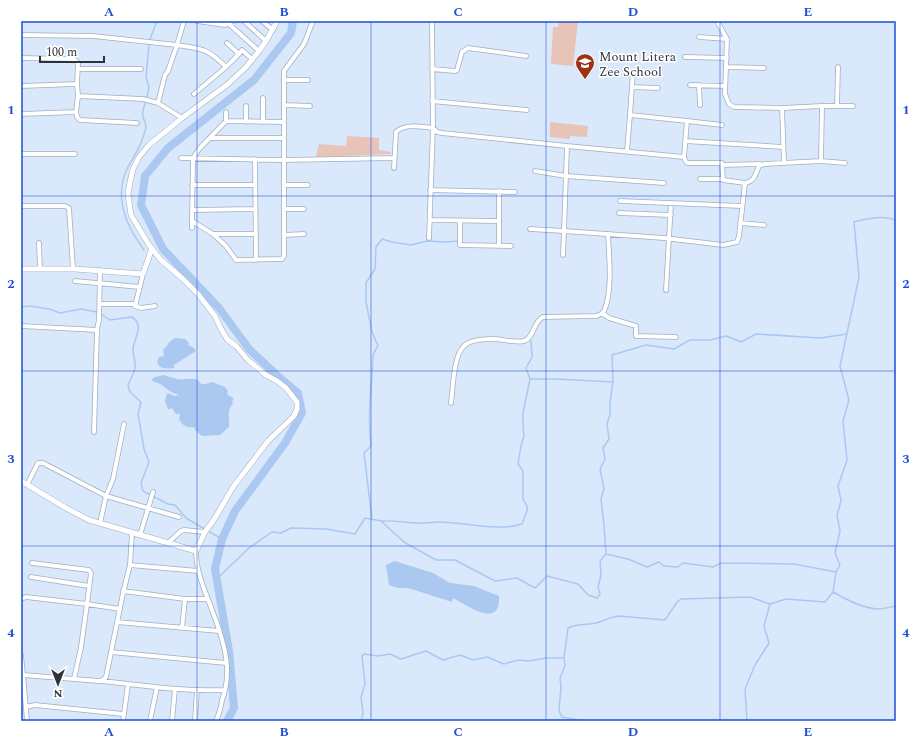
<svg xmlns="http://www.w3.org/2000/svg" width="917" height="742" font-family="Spectral,serif">
<style>
.green{fill:#e7c3b8}
.water{fill:#abc8f1}
.lines{fill:none;stroke-linecap:round;stroke-linejoin:round}
.stream{stroke:#abc8f1;stroke-width:1.5}
.river{stroke:#abc8f1;stroke-width:8}
.minor-casing{stroke:#a1aec1;stroke-width:5.5}
.tertiary-casing{stroke:#a1aec1;stroke-width:6}
.minor{stroke:#fff;stroke-width:4}
.tertiary{stroke:#fff;stroke-width:5}
.grid{fill:none;stroke:#1d4ed8;stroke-width:1;stroke-opacity:0.55}
.labels{text-anchor:middle;stroke-width:3;stroke-linejoin:round;paint-order:stroke}
.poi-label{font-size:13px;fill:#2d333a;stroke:#fff;text-anchor:start}
.neatline{fill:none;stroke:#1d4ed8;stroke-width:1.5}
.grid-label{font-size:13px;text-anchor:middle;font-weight:bold;fill:#1d4ed8}
</style>
<rect width="100%" height="100%" fill="#dae8fb"/>
<path class="green" d="M559 21H578L573 66 551 64 553 27H558Z
M550 122 588 126 587 137 570 136V139L550 137Z
M347 136 379 138V150L391 152V154L316 157 319 144 346 146Z"/>
<path class="water" d="M175 338 185 339 189 343 188 345 194 348 196 351 174 365V368C167 369 159 369 157 362L159 357 164 356 163 350C167 346 170 340 175 338Z
M164 375C168 376 173 378 177 379 185 381 196 375 201 384H206L212 382 225 387 228 391 227 394 234 399 232 401 233 404C226 410 230 420 229 427L220 435 203 436C200 435 195 431 194 427 188 428 182 426 179 419L180 414H176L172 408 170 409H168L165 401 167 393 175 396 178 395 177 394C170 393 166 387 160 384 157 382 155 383 151 380L155 377Z
M395 561 433 573 450 583 474 586 499 596C501 630 468 606 453 598L452 602 408 588H398L389 585 386 565Z"/>
<g class="lines">
<path class="stream" d="M150 39 157 21
M147 97 149 87 146 77 149 45
M144 250C126 226 113 196 128 167 134 156 142 145 145 131 147 124 145 123 143 117 142 112 144 106 146 102
M21 307 30 306 49 309 60 313 81 309 97 312
M101 314 110 320 132 317C145 325 134 338 133 349 133 356 136 362 135 368 134 375 129 380 128 386L130 392 141 402 138 414 144 449 149 462 141 483 143 491 168 504 175 505 186 518 222 539
M531 341 532 357 526 368 530 379H556L613 382
M372 519 364 453 371 446C368 422 370 399 372 375 373 369 372 363 373 357 373 353 376 349 378 346L372 332 366 302V283L375 269 376 247 382 239 392 242 411 245 427 241 447 242 457 241
M382 521C397 520 411 524 426 523 430 523 434 522 438 522 466 522 495 532 522 524L527 511V506L523 499V471L518 464 521 446 524 436 523 427V413L530 379
M606 554 604 525 601 499 604 489 600 469 605 459 603 448 609 439 607 424 610 414V402L613 382 612 355 646 345 674 349 690 340H710L726 336 741 342 756 334 820 338 847 334
M836 572 840 565 835 553 840 531 837 515 841 501 838 486 847 460 843 421 849 400 840 366 859 277 854 222C865 219 886 214 896 221
M216 576 221 575 249 548 272 532 281 533 291 528 326 529 355 534 365 518 381 521 404 542 436 560H455L495 581 517 578 535 588 547 576 578 584 588 595 597 598 600 594 598 587 601 575 600 561 606 554 628 559 647 567 659 562 664 566 678 567 683 563 713 567 721 563 794 564 836 572 833 592
M564 658 565 666 560 678 561 687 559 711 562 717 583 721
M361 721 363 713 361 697 365 684 362 656 364 654 378 656 390 654 401 659 426 651 443 660 460 655 473 660 487 657 504 664 518 660 529 661 546 658H564L568 628C577 623 587 625 596 623 604 621 610 617 618 616L665 620 677 602 681 599 750 597 770 604 786 599 825 602 833 592C845 599 864 608 877 609 883 609 890 607 896 606
M747 721 745 689 755 665 769 643 764 626 770 604"/>
<path class="river" d="M227 721 234 708 229 651 215 569 222 539 235 511 285 443 302 413 298 393 280 378 249 349 219 308 163 249 141 205 145 176 168 148 254 80 291 33 293 21"/>
<defs>
<path id="minor" d="M184 21 177 45C203 49 207 48 226 67L239 54
M197 21 225 25 233 21
M244 21 266 41
M262 21 273 30
M432 21 433 128 437 132 442 133 567 146 564 231 664 238 723 245 737 242 739 236 745 183C755 181 755 175 759 166L764 164 821 161 822 106 782 108 734 107 729 104 725 94 727 39 717 21
M229 24 259 51
M21 35 93 36 177 45 168 71 165 75 158 103
M699 37 727 39
M227 43 239 54 242 50 252 59
M685 57 727 58
M21 58 74 59 78 63 77 84
M727 67 764 68
M79 69H141
M432 69 455 71 457 70 462 52 468 48 526 56
M284 80H308
M690 85 725 86
M699 85 700 105
M21 86 77 84 78 96 143 99 158 103 182 118
M632 87 658 88
M194 94 226 67
M263 98V122
M432 101 527 110
M284 105 310 106
M246 106V122
M822 106H837L838 67
M837 106H853
M782 108 784 163
M76 112 78 96
M226 112V121L199 149 193 158 192 221 213 234 226 246 236 260 282 259 284 256V71L304 44 313 21
M21 114 76 112 77 117 80 120 137 123
M630 115 633 72
M226 121 284 122
M687 121 722 125
M210 138H284
M685 141 783 147
M567 146 684 157 686 162 688 163H722L723 180 745 183
M627 151 630 115 687 121 684 157
M21 154H75
M181 158 283 160 395 158
M255 159 256 260
M821 161 845 163
M722 165 760 164
M394 168 396 132C406 123 421 127 433 128L429 238
M535 171 566 176 664 183
M700 179H723
M192 185H255
M284 185H308
M430 190 515 192
M620 201 742 206
M21 206H65L69 208 73 269
M284 209H304
M192 210 255 209
M619 213 671 215
M430 220 499 221
M192 221V228
M460 221V245L511 246
M740 223 764 225
M530 229 564 231 563 255
M214 234H256
M284 235 304 234
M39 243 40 269
M499 246V191
M143 274 135 306 141 308 155 306
M75 281 140 287
M666 290 671 203
M100 304H136
M602 313 609 318 636 326V336L676 337
M21 326 97 330
M451 403C453 389 453 356 464 346 471 339 486 339 496 339 505 340 515 343 524 341 534 338 533 322 543 317L596 316C600 315 602 314 604 311 613 292 609 255 608 234
M124 424 113 479 106 496 179 517
M94 432 97 330 99 320 100 270
M27 485 38 463H43L106 496 100 523
M140 535 153 492
M169 542 181 531 184 530 205 532
M196 551C196 572 205 591 212 610 219 628 228 654 227 673 227 682 225 692 222 700 221 708 219 714 216 721
M32 563 89 570 91 573 87 604 120 609
M130 565 198 571
M31 577 89 586
M123 591 185 599H208
M21 599 26 597 87 604 81 647 74 679
M117 622 219 631
M182 628 185 599
M111 652 226 663
M21 655 23 675H21
M100 681C142 685 183 692 225 690
M26 707 35 705 123 714
M27 721 23 675 99 681 103 680 106 677 123 593 130 565 132 533
M123 721 128 684
M150 721 157 687
M172 721 175 689
M195 721 197 690"/>
<path id="tertiary" d="M21 269H75L143 274 152 248
M21 481 66 508 89 520 196 551 205 532 215 518 233 487 268 441 294 416 297 409V402L286 388 277 381 266 375 248 360 237 347 227 339 220 327 215 316 198 294 183 279 161 260 149 245 131 215 128 194 130 182 133 169 139 157 149 145 182 118 228 84 246 67 259 51 266 41 277 21"/>
</defs>
<use href="#minor" class="minor-casing"/>
<use href="#tertiary" class="tertiary-casing"/>
<use href="#minor" class="minor"/>
<use href="#tertiary" class="tertiary"/>
</g>
<path class="grid" d="M197 21V721M371 21V721M546 21V721M720 21V721M21 196H896M21 371H896M21 546H896"/>
<defs>
<symbol id="school-pin" viewBox="-11 -11 22 30"><path d="M0 17L-7.5 6A9.5 9.5 0 1 1 7.5 6Z" fill="#9a3312" stroke="#fff"/><path d="M0-5L7-2L0 1L-7-2ZM-4 1L0 2.5L4 1V4Q0 6-4 4Z" fill="#fff"/></symbol>
</defs>
<g fill-rule="evenodd">
<use href="#school-pin" x="574" y="52" width="22" height="30"/>
</g>
<g class="labels">
<g class="poi-label">
<text x="599" y="61">Mount Litera<tspan x="599" dy="15">Zee School</tspan></text>
</g>
</g>
<rect width="917" height="742" fill="none" stroke="#ffffff" stroke-width="44"/>
<g transform="translate(58 684) rotate(180)" stroke="#ffffff" stroke-width="3" paint-order="stroke">
<path d="M0-3L7 15L0 10L-7 15Z" fill="#2d333a"/>
<text y="-6" font-size="11" font-weight="bold" text-anchor="middle" fill="#2d333a">N</text>
</g>
<path d="M40 56v6h64v-6" fill="none" stroke="#2d333a" stroke-width="2"/>
<text x="46" y="56" font-size="12" fill="#2d333a" stroke="#ffffff" stroke-width="3" paint-order="stroke">100 m</text>
<rect x="22" y="22" width="873" height="698" class="neatline"/>
<g class="grid-label">
<text x="109" y="16">A</text>
<text x="284" y="16">B</text>
<text x="458" y="16">C</text>
<text x="633" y="16">D</text>
<text x="808" y="16">E</text>
<text x="11" y="114">1</text>
<text x="906" y="114">1</text>
<text x="11" y="288">2</text>
<text x="906" y="288">2</text>
<text x="11" y="463">3</text>
<text x="906" y="463">3</text>
<text x="11" y="637">4</text>
<text x="906" y="637">4</text>
<text x="109" y="736">A</text>
<text x="284" y="736">B</text>
<text x="458" y="736">C</text>
<text x="633" y="736">D</text>
<text x="808" y="736">E</text>
</g>
</svg>
